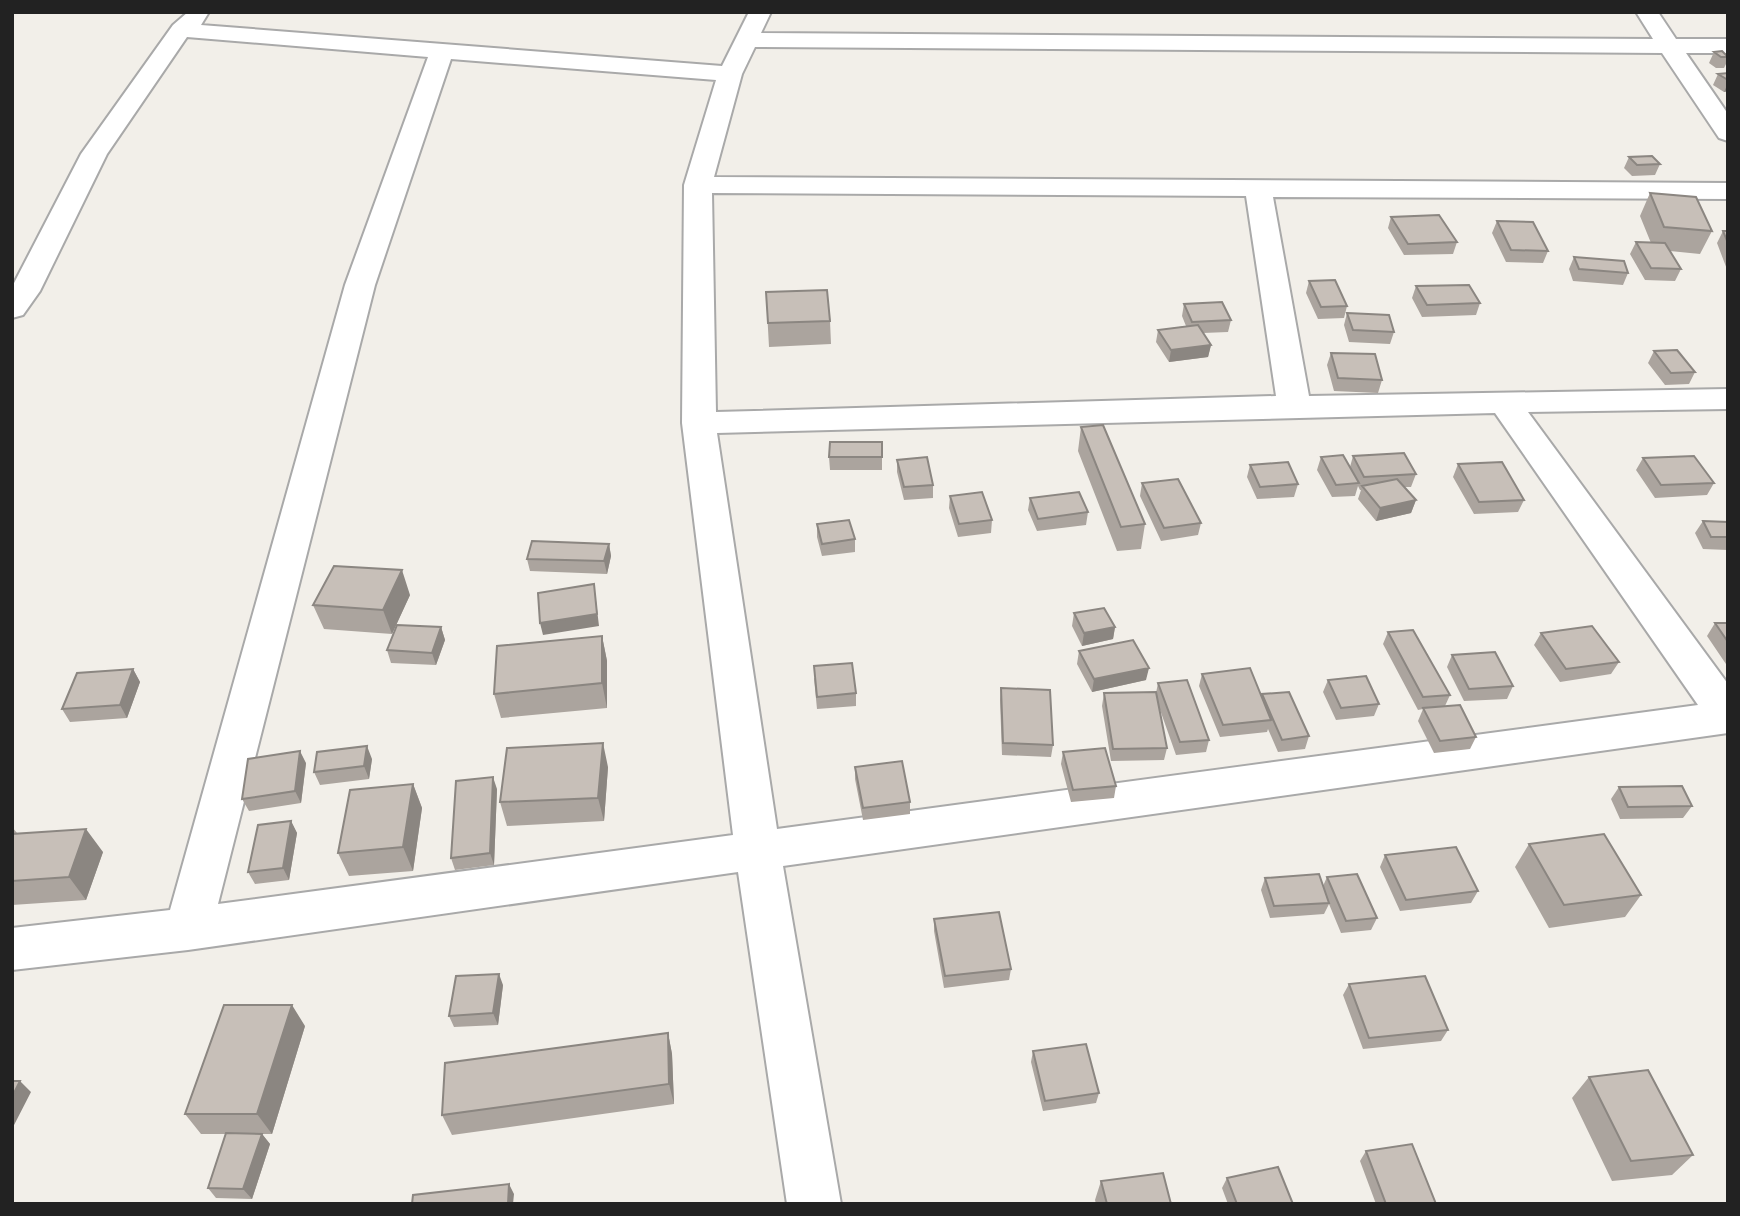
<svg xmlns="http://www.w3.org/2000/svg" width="1740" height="1216" font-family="Overpass,sans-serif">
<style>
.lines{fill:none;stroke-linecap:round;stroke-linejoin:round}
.street-casing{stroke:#a9a9a9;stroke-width:4}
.street{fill:#fff;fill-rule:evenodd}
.wall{fill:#aba49e}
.shaded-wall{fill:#8b8681}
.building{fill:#c7bfb8;stroke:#8b8681;stroke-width:2}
</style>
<rect width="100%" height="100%" fill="#f2efe9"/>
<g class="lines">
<defs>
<path id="street" d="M188 12H209L201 25 722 66 749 12H771L761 33 1653 39 1636 12H1658L1676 39H1728V53H1686L1728 114V141L1719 138 1662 53 755 47 742 74 714 177 1728 183V199L1273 197 1309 396 1728 389V409L1528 412 1728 684V733L783 866 841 1204H787L738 872 188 950 12 970V928L170 910 345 285 428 57 187 37 107 154 40 291 23 315 12 318V287L81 154 173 25ZM451 59 716 80 684 185 682 423 733 835 218 904 375 285ZM712 193 1246 196 1276 396 716 412ZM1495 413 1698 705 777 829 717 433Z"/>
</defs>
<use href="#street" class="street-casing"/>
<use href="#street" class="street"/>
</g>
<path class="wall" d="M1714 52 1728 56V60L1724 68H1716L1709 63Z
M1728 73V91L1724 92 1713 85 1718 74Z
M1629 157 1660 164 1655 175 1632 176 1624 168Z
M1650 193 1712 231 1700 254 1670 251 1681 269 1675 281 1645 280 1630 254 1636 242 1651 243 1640 216Z
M1391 217 1457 242 1453 254 1404 255 1388 228Z
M1497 221 1548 251 1543 263 1506 262 1492 233Z
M1723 231H1728V272L1717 243Z
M1574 257 1628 273 1623 285 1573 281 1569 269Z
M1309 281 1347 306 1344 318 1318 319 1306 293Z
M1416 286 1480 303 1476 315 1422 317 1412 298Z
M766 292 830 321 831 344 769 347Z
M1184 304 1231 320 1228 332 1203 333 1211 345 1208 357 1169 362 1156 342 1158 330 1186 326 1182 316Z
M1347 313 1394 332 1390 344 1349 342 1344 325Z
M1654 351 1695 372 1689 384 1665 385 1648 363Z
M1331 353 1382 380 1378 393 1334 391 1327 365Z
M1081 427 1145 524 1141 549 1117 551 1078 451Z
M1353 456 1416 474 1411 487H1404L1416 500 1411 513 1376 521 1358 499 1361 490H1360L1358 486 1355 496 1332 497 1317 470 1321 457 1350 467Z
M829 457H882V470H830Z
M1643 458 1714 483 1707 495 1655 498 1636 470Z
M897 460 933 485V498L904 500 897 472Z
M1458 464 1524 500 1518 512 1474 514 1453 477Z
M1250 465 1298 484 1294 497 1257 499 1247 477Z
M1142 483 1201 523 1198 535 1161 541 1140 496Z
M950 496 992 520 991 533 958 537 949 508Z
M1030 498 1088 512 1086 525 1037 531 1028 510Z
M1703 521 1728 522V550L1703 549 1695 533Z
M817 524 855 539V552L822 556 817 537Z
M609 544 611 556 607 574 530 571 527 559Z
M410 595 392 634 324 629 313 605Z
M1074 613 1115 627 1113 639 1082 646 1072 626Z
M1715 623H1728V667L1707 636Z
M441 627 445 640 436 665 391 663 387 650Z
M1388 632 1450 695 1445 706 1476 737 1470 749 1434 753 1418 721 1423 709 1418 710 1383 644Z
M1541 633 1619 662 1611 674 1560 682 1534 645Z
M602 636 607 661V708L501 718 494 694Z
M1079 651 1146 680 1092 692 1077 664Z
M1452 655 1513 686 1507 699 1464 701 1447 667Z
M133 669 140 682 127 718 70 722 62 709Z
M1202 674 1262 697V694L1309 736 1305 749 1278 752 1268 729 1267 732 1220 737 1199 686Z
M814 678 856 693V706L817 709Z
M1328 680 1379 704 1374 716 1336 720 1323 692Z
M1158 683 1209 740 1206 752 1176 755 1158 704 1167 748 1164 760 1111 761 1102 706 1104 693H1156Z
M1001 688 1053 745 1051 757 1002 755 1000 700Z
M1063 752 1116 786 1114 798 1071 802 1061 764Z
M372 759 369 779 320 785 314 772Z
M306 763 301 803 249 811 242 799Z
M608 767 604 821 507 826 500 802Z
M855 767 910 802V814L863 820 855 779Z
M413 784 422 808 413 871 349 876 338 853Z
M1619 787 1692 806 1683 818 1620 819 1611 799Z
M497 789 494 865 455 870 451 858Z
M291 821 297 833 289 880 255 884 248 872Z
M12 827 17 833 103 852 86 900 12 905Z
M1529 844 1641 895 1625 917 1549 928 1515 867Z
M1385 855 1478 891 1471 903 1400 911 1380 867Z
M1327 877 1377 918 1371 930 1341 933 1329 904 1324 914 1270 918 1261 890 1265 878 1323 886Z
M934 919 1011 969 1009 980 944 988 934 931Z
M1349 984 1448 1030 1441 1041 1363 1049 1343 995Z
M503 985 498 1025 454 1027 449 1016Z
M305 1026 272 1134H262L270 1144 252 1199 216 1198 208 1188 226 1134H201L185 1114Z
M668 1033 672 1054 674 1104 452 1135 442 1115Z
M1033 1051 1099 1093 1096 1103 1043 1111 1031 1062Z
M1589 1077 1693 1155 1672 1175 1612 1181 1572 1098Z
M1366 1151 1436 1204H1376L1360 1161Z
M1227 1178 1293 1204H1228L1222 1188Z
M1101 1181 1171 1204H1096L1095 1200Z"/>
<path class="shaded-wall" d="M1728 83V91L1724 92Z
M1211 345 1208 357 1169 362 1171 350Z
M1416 500 1411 513 1376 521 1380 508Z
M609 544 611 556 607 574 604 561Z
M402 570 410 595 392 634 383 610Z
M594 584 599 626 543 635 540 623Z
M441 627 445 640 436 665 432 653Z
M1115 627 1113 639 1082 646 1084 633Z
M602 636 607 661V708L602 683Z
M1149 668 1146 680 1092 692 1094 679Z
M133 669 140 682 127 718 120 705Z
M603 743 608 767 604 821 598 798Z
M367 746 372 759 369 779 364 766Z
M300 751 306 763 301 803 295 791Z
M493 777 497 789 494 865 490 853Z
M413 784 422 808 413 871 403 847Z
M291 821 297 833 289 880 283 868Z
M86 829 103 852 86 900 69 877Z
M499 974 503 985 498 1025 493 1013Z
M292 1005 305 1026 272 1134 257 1114Z
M668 1033 672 1054 674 1104 669 1084Z
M20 1081 31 1092 12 1129V1097Z
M262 1134 270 1144 252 1199 243 1189Z
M509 1184 514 1194 513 1204H508Z"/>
<path class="building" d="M1722 51 1728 57H1721L1714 52Z
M1728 73V80L1718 74Z
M1652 156 1660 164 1637 165 1629 157Z
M1650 193 1696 197 1712 231 1664 227Z
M1439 215 1457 242 1408 244 1391 217Z
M1497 221 1533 222 1548 251 1511 250Z
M1723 231H1728V243Z
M1636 242 1665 243 1681 269 1651 268Z
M1574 257 1624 261 1628 273 1579 269Z
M1335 280 1347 306 1321 307 1309 281Z
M1469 285 1480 303 1427 305 1416 286Z
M827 290 830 321 768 323 766 292Z
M1222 302 1231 320 1192 322 1184 304Z
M1347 313 1389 315 1394 332 1353 330Z
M1198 325 1211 345 1171 350 1158 330Z
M1677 350 1695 372 1671 373 1654 351Z
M1331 353 1375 354 1382 380 1338 378Z
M1103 425 1145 524 1121 527 1081 427Z
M830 442H882V457H829Z
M1404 453 1416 474 1364 477 1353 456Z
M1343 455 1359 483 1336 485 1321 457Z
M1694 456 1714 483 1661 485 1643 458Z
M927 457 933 485 904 487 897 460Z
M1288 462 1298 484 1260 487 1250 465Z
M1502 462 1524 500 1479 502 1458 464Z
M1178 479 1201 523 1164 528 1142 483Z
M1397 479 1416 500 1380 508 1362 486Z
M982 492 992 520 959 524 950 496Z
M1079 492 1088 512 1038 519 1030 498Z
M849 520 855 539 822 544 817 524Z
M1703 521 1728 522V537H1711Z
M532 541 609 544 604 561 527 559Z
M334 566 402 570 383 610 313 605Z
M594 584 597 614 540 623 538 593Z
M1104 608 1115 627 1084 633 1074 613Z
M1715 623H1728V642Z
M397 625 441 627 432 653 387 650Z
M1592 626 1619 662 1566 669 1541 633Z
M1413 630 1450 695 1423 697 1388 632Z
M602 636V683L494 694 497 646Z
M1133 640 1149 668 1094 679 1079 651Z
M1495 652 1513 686 1469 689 1452 655Z
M852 663 856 693 817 697 814 666Z
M1250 668 1271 720 1223 725 1202 674Z
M133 669 120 705 62 709 77 673Z
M1366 676 1379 704 1341 708 1328 680Z
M1187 680 1209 740 1180 742 1158 683Z
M1001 688 1050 690 1053 745 1003 743Z
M1156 692 1167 748 1113 749 1104 693Z
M1289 692 1309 736 1282 740 1262 694Z
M1460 705 1476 737 1440 741 1423 708Z
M603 743 598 798 500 802 507 748Z
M367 746 364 766 314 772 317 752Z
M1105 748 1116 786 1073 790 1063 752Z
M300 751 295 791 242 799 248 759Z
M902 761 910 802 863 808 855 767Z
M493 777 490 853 451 858 456 781Z
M413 784 403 847 338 853 350 790Z
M1682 786 1692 806 1628 807 1619 787Z
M291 821 283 868 248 872 258 825Z
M86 829 69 877 12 881V834Z
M1604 834 1641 895 1564 905 1529 844Z
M1456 847 1478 891 1406 900 1385 855Z
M1319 874 1329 903 1274 906 1265 878Z
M1357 874 1377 918 1346 921 1327 877Z
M999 912 1011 969 945 976 934 919Z
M499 974 493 1013 449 1016 456 976Z
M1425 976 1448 1030 1369 1038 1349 984Z
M224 1005H292L257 1114H185Z
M668 1033 669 1084 442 1115 445 1063Z
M1086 1044 1099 1093 1045 1101 1033 1051Z
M1648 1070 1693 1155 1631 1161 1589 1077Z
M12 1081H20L12 1097Z
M226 1133 262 1134 243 1189 208 1188Z
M1412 1144 1436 1204H1386L1366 1151Z
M1278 1167 1293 1204H1237L1227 1178Z
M1163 1173 1171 1204H1107L1101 1181Z
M509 1184 508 1204H412L413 1195Z"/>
<rect width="1740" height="1216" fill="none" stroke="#222222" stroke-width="28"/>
</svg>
